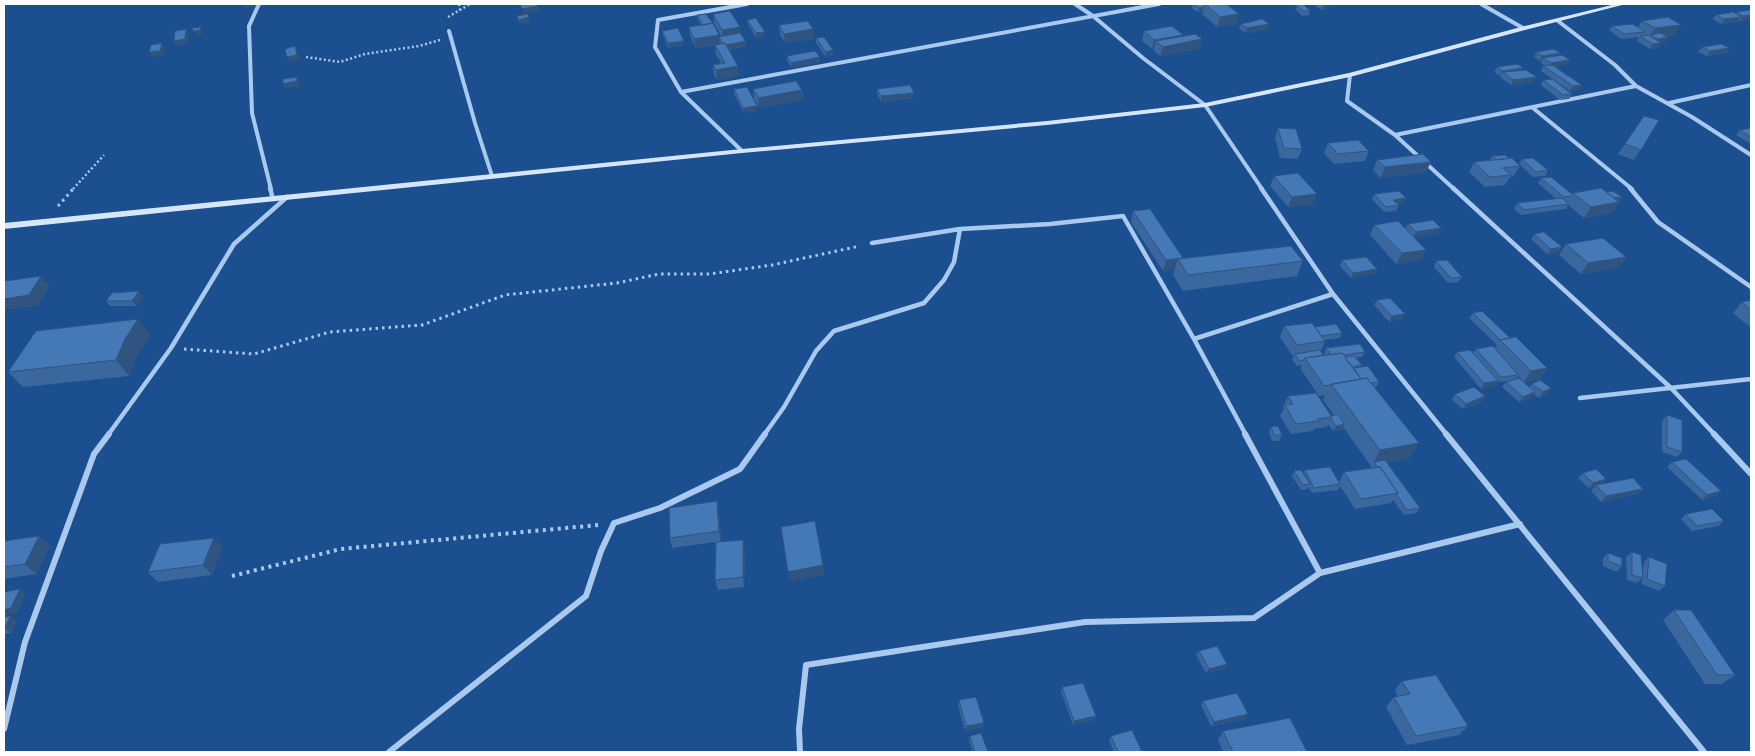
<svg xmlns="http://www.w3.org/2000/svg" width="1755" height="756" font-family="'Archivo Narrow',sans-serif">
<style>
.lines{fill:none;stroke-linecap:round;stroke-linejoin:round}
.path-far2{stroke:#a9c9ee;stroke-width:2.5;stroke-dasharray:2 2.5;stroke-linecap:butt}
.path-far1{stroke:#a9c9ee;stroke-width:3;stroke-dasharray:2.5 4;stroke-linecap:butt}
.path{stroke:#a9c9ee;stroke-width:4;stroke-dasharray:3 4.5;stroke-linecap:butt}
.street-far2{stroke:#a9c9ee;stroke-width:4}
.street-far1{stroke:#a9c9ee;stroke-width:4.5}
.street{stroke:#a9c9ee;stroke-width:6}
.secondary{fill:#d6e6fa;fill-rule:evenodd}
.wall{fill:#3a679d}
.shaded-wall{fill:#305480}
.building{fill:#4478b7;stroke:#305480}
</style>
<rect width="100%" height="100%" fill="#1b4f8f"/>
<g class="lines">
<path class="path-far2" d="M459 4 460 10
M448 17 470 4
M306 57 340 62 365 54 419 46 440 40
M73 189 104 155"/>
<path class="path-far1" d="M58 206 74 188
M184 349 254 354 330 332 422 325 505 295 617 283 659 274H710L772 265 860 246"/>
<path class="path" d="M232 576 341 549 598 525"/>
<path class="street-far2" d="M259 4 249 26 252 113 271 189
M1075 4 1093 16 1143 58 1205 105 1262 189
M1481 4 1523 28
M1558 21 1615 65 1636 86 1692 117 1751 155
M449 31 475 123 492 176
M1350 75 1347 101 1395 135 1454 189
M681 92 1159 4
M1669 103 1751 85
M1533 108 1632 189
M1395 135 1636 86
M742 151 681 92 655 47 658 20 747 4"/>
<path class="street-far1" d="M270 188 273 199
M1261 188 1333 294 1447 435
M1453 188 1671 388 1715 435
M1630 188 1658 222 1751 287
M872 243 960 229 1050 224 1123 216 1194 339
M1580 398 1751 379
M108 435 171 348 234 244 287 197
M764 435 784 407 816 351 834 331 924 303 944 280 954 262 960 229
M1246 435 1194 339 1333 294"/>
<path class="street" d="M1446 434 1704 752
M1714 434 1751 474
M1320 573 1520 524
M4 729 25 642 94 454 109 434
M389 752 586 596 601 551 614 523 660 508 740 469 765 434
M800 752 799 729 806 665 1085 622 1254 618 1320 573 1245 434"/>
<path class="secondary" d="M1616 4H1626L1525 30 1350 77 1205 107 1047 125 742 153 4 229V223L742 149 1047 121 1205 103 1349 73 1521 27Z"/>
</g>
<path class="wall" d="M1193 4H1226L1236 24 1217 27 1202 14 1203 11 1198 12 1192 8Z
M1313 4H1330L1328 9 1322 10Z
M1296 5 1310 11 1309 15 1302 16 1295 9Z
M1751 10 1740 21 1739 20 1737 22 1721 24 1713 19 1716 15 1736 14 1737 12Z
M713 14 740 33 747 46 729 50 739 76 717 80 714 75 713 65 721 63 716 55 715 45 696 48 690 36 689 27 701 25 698 20 697 15 715 26 719 37 721 36 714 23Z
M747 20 765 37 756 38 748 24Z
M1642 21 1675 35 1666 36 1668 37 1665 42 1661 43 1658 48 1650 49 1637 41 1639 37 1621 39 1609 30 1612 26 1638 27Z
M1241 24H1269L1267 29 1246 33 1239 29Z
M779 25 814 39 785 43 780 35Z
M662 31 684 41V45L668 48 663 35Z
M1144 31 1182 36 1202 39 1199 49 1160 56 1154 51V49H1152L1142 41Z
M816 38 833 50 834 55 826 57 816 43Z
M1702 47 1727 53 1707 56 1698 52Z
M1536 52 1560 53 1559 55 1568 64 1555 67 1582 85 1579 90 1570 91 1541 71 1543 66H1545L1541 63 1542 60 1540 61 1534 57Z
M787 56 820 62 792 68 787 61Z
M1497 67 1523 68 1522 70 1534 82 1511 85 1500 77 1501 76H1500L1494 72Z
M1543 80 1572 94 1569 99 1560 100 1541 85Z
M734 89 757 111 744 113 734 94Z
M753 89 802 90 803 100 759 108 754 99Z
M877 89 914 93 913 98 881 102 877 94Z
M1659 120 1634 160 1618 154 1625 144Z
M1278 128 1302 149 1298 159 1280 158 1275 138Z
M1751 129V144L1736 135 1740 130Z
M1328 143 1369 151 1365 161 1334 164 1324 153Z
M1492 156 1509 158 1520 166 1514 176 1510 177 1505 185 1485 187 1469 172 1474 162 1490 160Z
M1522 159 1548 170 1545 176 1533 177 1519 164Z
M1377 160 1426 172 1380 178 1373 170Z
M1274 176 1313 204 1288 207 1270 186Z
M1541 178 1572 194 1573 193 1606 192 1622 197 1619 202 1612 213 1584 218 1568 205 1566 209 1521 215 1514 209 1517 203 1556 199 1538 183Z
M1374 194 1406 198 1404 203 1397 204 1399 205 1396 211 1384 212 1372 199Z
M1133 211 1183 259 1303 261 1297 276 1183 291 1173 275 1175 269 1163 271 1131 222Z
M1408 224 1438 234 1414 237 1426 250 1421 260 1396 264 1370 235 1374 225 1405 229Z
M1534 234 1562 247 1558 252 1547 254 1531 239Z
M1566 244 1626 257 1619 267 1581 274 1559 255Z
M1342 260 1377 269 1374 274 1351 278 1340 266Z
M1436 261 1462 277 1458 282 1448 283 1434 267Z
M143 297 136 306H110L106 301Z
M1377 300 1402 319 1389 322 1374 305Z
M1751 300V328L1733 313 1742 302Z
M1473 313 1510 338 1547 368 1540 379 1524 382 1518 376 1516 379 1529 387 1532 384 1551 388 1547 393 1539 398 1534 394 1531 398 1519 402 1502 387 1506 382 1509 381 1497 382 1494 386 1481 389 1454 357 1457 352 1473 353 1476 349 1495 348 1497 345 1469 318Z
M1284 326 1315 327 1342 333 1340 338 1324 340 1325 341 1321 351 1323 355H1325L1324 354 1326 348 1365 352 1362 357 1356 358 1362 365 1360 367 1379 382 1376 387 1375 388 1419 443 1409 458 1387 463 1420 508 1416 513 1404 515 1393 500 1391 503 1355 509 1340 486 1338 490 1312 493 1308 487 1307 489 1301 490 1292 476 1294 471 1303 473 1305 470 1339 482 1344 472 1371 468 1370 467 1371 466 1343 427 1342 430 1333 431 1328 424 1327 427 1314 429 1313 431 1291 434 1280 416 1284 408 1283 407 1288 396 1331 416 1334 415 1323 400 1325 395 1319 396 1300 368 1302 365 1297 366 1292 359 1294 355H1292L1280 337Z
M150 334 137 355 129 376 23 387 8 372Z
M1455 394 1482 402 1463 409 1452 400Z
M1667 415 1682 452 1677 457 1662 452V421Z
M1271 427 1282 435 1279 441H1272L1269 432Z
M1672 462 1716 496 1702 500 1667 467Z
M1583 473 1602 484 1643 489 1638 494 1601 502 1591 491 1595 486 1589 488 1578 478Z
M719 511 721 542 745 550 744 587 718 590 715 580 716 542 672 548 670 538Z
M1686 514 1724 521 1718 526 1692 531 1681 519Z
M39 536 50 546 36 574 4 579V541Z
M222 548 212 575 158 582 148 572Z
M1632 552 1642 577 1644 562 1649 557 1665 586 1659 591 1642 584V578L1637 583 1627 580 1626 557Z
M1608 553 1622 566 1617 572 1603 566V558Z
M1674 610 1735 675 1722 684H1705L1663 620Z
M11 616 17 621 11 633 4 634V617Z
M1199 651 1227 664 1224 669 1206 673 1196 655Z
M1402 681 1468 726 1459 735 1407 745 1386 707 1394 697H1398L1395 690Z
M1062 687 1096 716 1094 720 1073 725 1061 691Z
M959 700 984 723 983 727 965 731 958 705Z
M1203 701 1248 714 1245 719 1211 726 1201 705Z
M1223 731 1307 752H1223L1218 740Z
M970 736 988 752H973L969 741Z
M1111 736 1142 752H1114L1109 740Z"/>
<path class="shaded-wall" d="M244 4H256V6L246 8Z
M1330 4 1328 9 1322 10 1324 5Z
M538 6 539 11 523 14 522 9Z
M1204 7 1203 11 1198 12 1199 8Z
M1239 14 1236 24 1217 27 1220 17Z
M1751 15V19L1740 21 1743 16Z
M529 17 531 22 519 24 518 20Z
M1741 17 1737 22 1721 24 1724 19Z
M1269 24 1267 29 1246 33 1247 28Z
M1681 25 1675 35 1655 37 1651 35 1655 28Z
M200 27 203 34 196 36 193 31Z
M740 27 741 36 723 39 722 30Z
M186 29 189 34 188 44 176 46 174 41Z
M813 29 814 39 785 43 784 34Z
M765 32V37L756 38V33Z
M719 35 720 44 696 48 694 39Z
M1183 35 1181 43 1202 39 1199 49 1160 56 1163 47 1156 41 1154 49H1152L1154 40Z
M1668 37 1665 42 1661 43 1658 48 1650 49 1653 44 1655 43 1658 39Z
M684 41V45L668 48V43Z
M746 41 747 46 725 51V46Z
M162 43 164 48 163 56 152 57 149 52Z
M295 46 300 60 290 62 287 57Z
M1730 48 1727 53 1707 56 1710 51Z
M833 50 834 55 826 57V52Z
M1560 53 1558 58H1543L1542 60 1540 61 1542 56Z
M820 57V62L792 68 791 63Z
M1570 60 1568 64 1549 68 1551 63Z
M738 66 739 76 717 80 716 70Z
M1523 68 1521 73 1503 72 1501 76H1500L1502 71Z
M297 77 299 82 300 86 286 89 283 84Z
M1537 77 1534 82 1511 85 1513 80Z
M1582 85 1579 90 1570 91 1573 86Z
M802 90 803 100 759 108 758 98Z
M914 93 913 98 881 102V96Z
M757 106V111L744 113 743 108Z
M1431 162 1426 172 1380 178 1385 167Z
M1317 194 1313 204 1288 207 1292 197Z
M1622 197 1618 202 1609 199Z
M1406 198 1404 203 1390 205 1393 200Z
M1619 202 1612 213 1584 218 1591 207Z
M1441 228 1438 234 1413 238 1416 232Z
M1562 247 1558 252 1547 254 1551 249Z
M1426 250 1421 260 1396 264 1402 253Z
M1626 257 1619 267 1581 274 1588 263Z
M1183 258 1181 265 1178 259 1175 269 1163 271 1166 260Z
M1377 269 1374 274 1351 278 1353 273Z
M41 276 50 287 38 306 4 310V299Z
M139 291 143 297 136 306 132 301Z
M1405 314 1402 319 1389 322 1392 316Z
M138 319 150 334 137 355 129 376 116 360 125 339Z
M1547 368 1540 379 1524 382 1531 371Z
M1498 381 1494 386 1481 389 1484 383Z
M1551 388 1547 393 1539 398 1543 392Z
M1535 392 1531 398 1519 402 1523 397Z
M1485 396 1482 402 1463 409 1466 404Z
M1344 424 1342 430 1333 431 1336 426Z
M1419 443 1409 458 1376 465 1374 462 1380 450Z
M1606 479 1601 485 1589 488 1593 483Z
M1643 489 1638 494 1601 502 1606 496Z
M1721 491 1716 496 1702 500 1707 495Z
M717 501 719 511 721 542 719 531Z
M39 536 50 546 36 574 25 564Z
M214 538 222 548 212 575 203 565Z
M743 540 745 550 744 587 743 577Z
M823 565 824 575 789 582 788 572Z
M20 589 26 594 17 613 4 616V610Z
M11 616 17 621 11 633 4 628Z
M1227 664 1224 669 1206 673 1209 669Z
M1248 714 1245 719 1211 726 1214 722Z
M1096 716 1094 720 1073 725 1074 721Z
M984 723 983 727 965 731 966 726Z"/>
<path class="building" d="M529 4H537L538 6 522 9 520 5Z
M1193 4H1209H1205L1204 7 1199 8Z
M1205 4H1226L1239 14 1220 17Z
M1303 4 1310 11H1303L1296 5Z
M1751 10V15L1743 16 1737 12Z
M730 11 740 27 722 30 713 14Z
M1733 12 1741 17 1724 19 1716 15Z
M528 14 529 17 518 20 517 16Z
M706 14 715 26H714L713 23 703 25 697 15Z
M1668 17 1681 25 1655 28 1642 21Z
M756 18 765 32 756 33 747 20Z
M1262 19 1269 24 1247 28 1241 24Z
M808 21 813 29 784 34 779 25Z
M713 23 719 35 694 39 689 27Z
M1633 24 1645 32 1624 34 1612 26Z
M1172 26 1183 35 1154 40 1144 31Z
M200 27 201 30 193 31 192 28Z
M678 28 684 41 668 43 662 31Z
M186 29 185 39 174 41 175 31Z
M740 33 746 41 726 45 725 43 723 44 719 37Z
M1660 33 1668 37 1658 39 1650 35Z
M1195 34 1202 39 1163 47 1156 41Z
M1648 35 1661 43 1653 44 1640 36Z
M824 37 833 50 826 52 816 38Z
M162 43 160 51 149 52 151 45Z
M725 43 738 66 716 70 713 65 725 63 715 45Z
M1721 44 1730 48 1710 51 1702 47Z
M295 46 297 55 287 57 285 49Z
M1554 49 1560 53 1542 56 1536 52Z
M815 51 820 57 791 63 787 56Z
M1562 55 1570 60 1551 63 1543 58Z
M1518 64 1523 68 1502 71 1497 67Z
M1552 65 1582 85 1573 86 1543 66Z
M1526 70 1537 77 1513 80 1503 72Z
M297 77V81L283 84V79Z
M1552 79 1572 94 1563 95 1543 80Z
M796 81 802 90 758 98 753 89Z
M910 85 914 93 881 96 877 89Z
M747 87 757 106 743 108 734 89Z
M1644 116 1659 120 1641 150 1625 144Z
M1278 128 1296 129 1302 149 1284 148Z
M1750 128 1751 129V137L1740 130Z
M1358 140 1369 151 1338 154 1328 143Z
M1423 154 1431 162 1385 167 1377 160Z
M1505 155 1509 158 1497 160 1492 156Z
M1512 158 1520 166 1503 168 1511 175 1490 177 1474 162Z
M1533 158 1548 170 1536 172 1522 159Z
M1298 173 1317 194 1292 197 1274 176Z
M1551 177 1572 194 1571 196 1564 197 1541 178Z
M1601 188 1619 202 1591 207 1573 193Z
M1399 191 1406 198 1393 200 1399 205 1386 207 1374 194Z
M1613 191 1622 197 1614 198 1606 192Z
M1562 198 1569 204 1524 210 1517 203Z
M1150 209 1183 258 1166 260 1133 211Z
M1433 220 1441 228 1416 232 1408 224Z
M1398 221 1426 250 1402 253 1374 225Z
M1544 232 1562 247 1551 249 1534 234Z
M1603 238 1626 257 1588 263 1566 244Z
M1291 246 1303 261 1188 275 1178 259Z
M1366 257 1377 269 1353 273 1342 260Z
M1447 260 1462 277 1451 278 1436 261Z
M41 276 29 295 4 299V283L5 281Z
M139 291 132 301H106L112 293Z
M1390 298 1405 314 1392 316 1377 300Z
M1751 300V310L1742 302Z
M1482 311 1510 338 1500 340 1473 313Z
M138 319 125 339 116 360 8 372 36 331Z
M1312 323 1325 341 1297 345 1284 326Z
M1336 324 1342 333 1321 336 1315 327Z
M1516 337 1547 368 1531 371 1500 340Z
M1360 344 1365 352 1344 355 1342 353 1331 355 1326 348Z
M1493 346 1518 375 1501 377 1476 349Z
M1320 350 1323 355 1305 358 1304 360 1299 361 1295 354Z
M1470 350 1498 381 1484 383 1457 352Z
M1342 353 1361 379 1324 386 1305 358Z
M1354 356 1362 365 1352 367 1345 357Z
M1368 366 1379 382 1371 383 1367 378 1361 379 1354 368Z
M1367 378 1419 443 1380 450 1331 384Z
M1519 378 1535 392 1523 397 1506 382Z
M1540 380 1551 388 1543 392 1532 384Z
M1474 387 1485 396 1466 404 1455 394Z
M1316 393 1332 417 1317 419 1319 421 1296 424 1285 405 1293 404 1288 396Z
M1338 414 1344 424 1336 426 1331 419 1332 417 1331 416Z
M1667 415 1682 420V452L1667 447Z
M1278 426 1282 435H1274L1271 427Z
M1686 459 1721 491 1707 495 1672 462Z
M1385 460 1420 508 1407 510 1397 495 1398 493 1380 467H1377L1374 462Z
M1330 467 1340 484 1314 488 1305 470Z
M1380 467 1398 493 1361 499 1344 472Z
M1596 469 1606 479 1593 483 1583 473Z
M1301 470 1310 484 1303 485 1294 471Z
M1633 478 1643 489 1606 496 1596 485Z
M717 501 719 531 670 538 669 508Z
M1712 509 1724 521 1697 526 1686 514Z
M815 521 823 565 788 572 781 527Z
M39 536 25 564 4 567V541Z
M214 538 203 565 148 572 160 544Z
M743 540V577L715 580 716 542Z
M1632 552 1641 555 1643 578 1632 575Z
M1608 553 1622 558V566L1608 561Z
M1649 557 1667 564 1665 586 1647 579Z
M20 589 11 608 4 610V592Z
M1674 610H1691L1735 675H1717Z
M11 616 4 628V617Z
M1217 646 1227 664 1209 669 1199 651Z
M1436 675 1468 726 1416 736 1394 697 1410 694 1402 681Z
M1083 683 1096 716 1074 721 1062 687Z
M1237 693 1248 714 1214 722 1203 701Z
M976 697 984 723 966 726 959 700Z
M1290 718 1307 752H1233L1223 731Z
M1132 730 1142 752H1118L1111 736Z
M981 733 988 752H975L970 736Z"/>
<rect width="1755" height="756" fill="none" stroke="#ffffff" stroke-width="10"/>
</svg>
